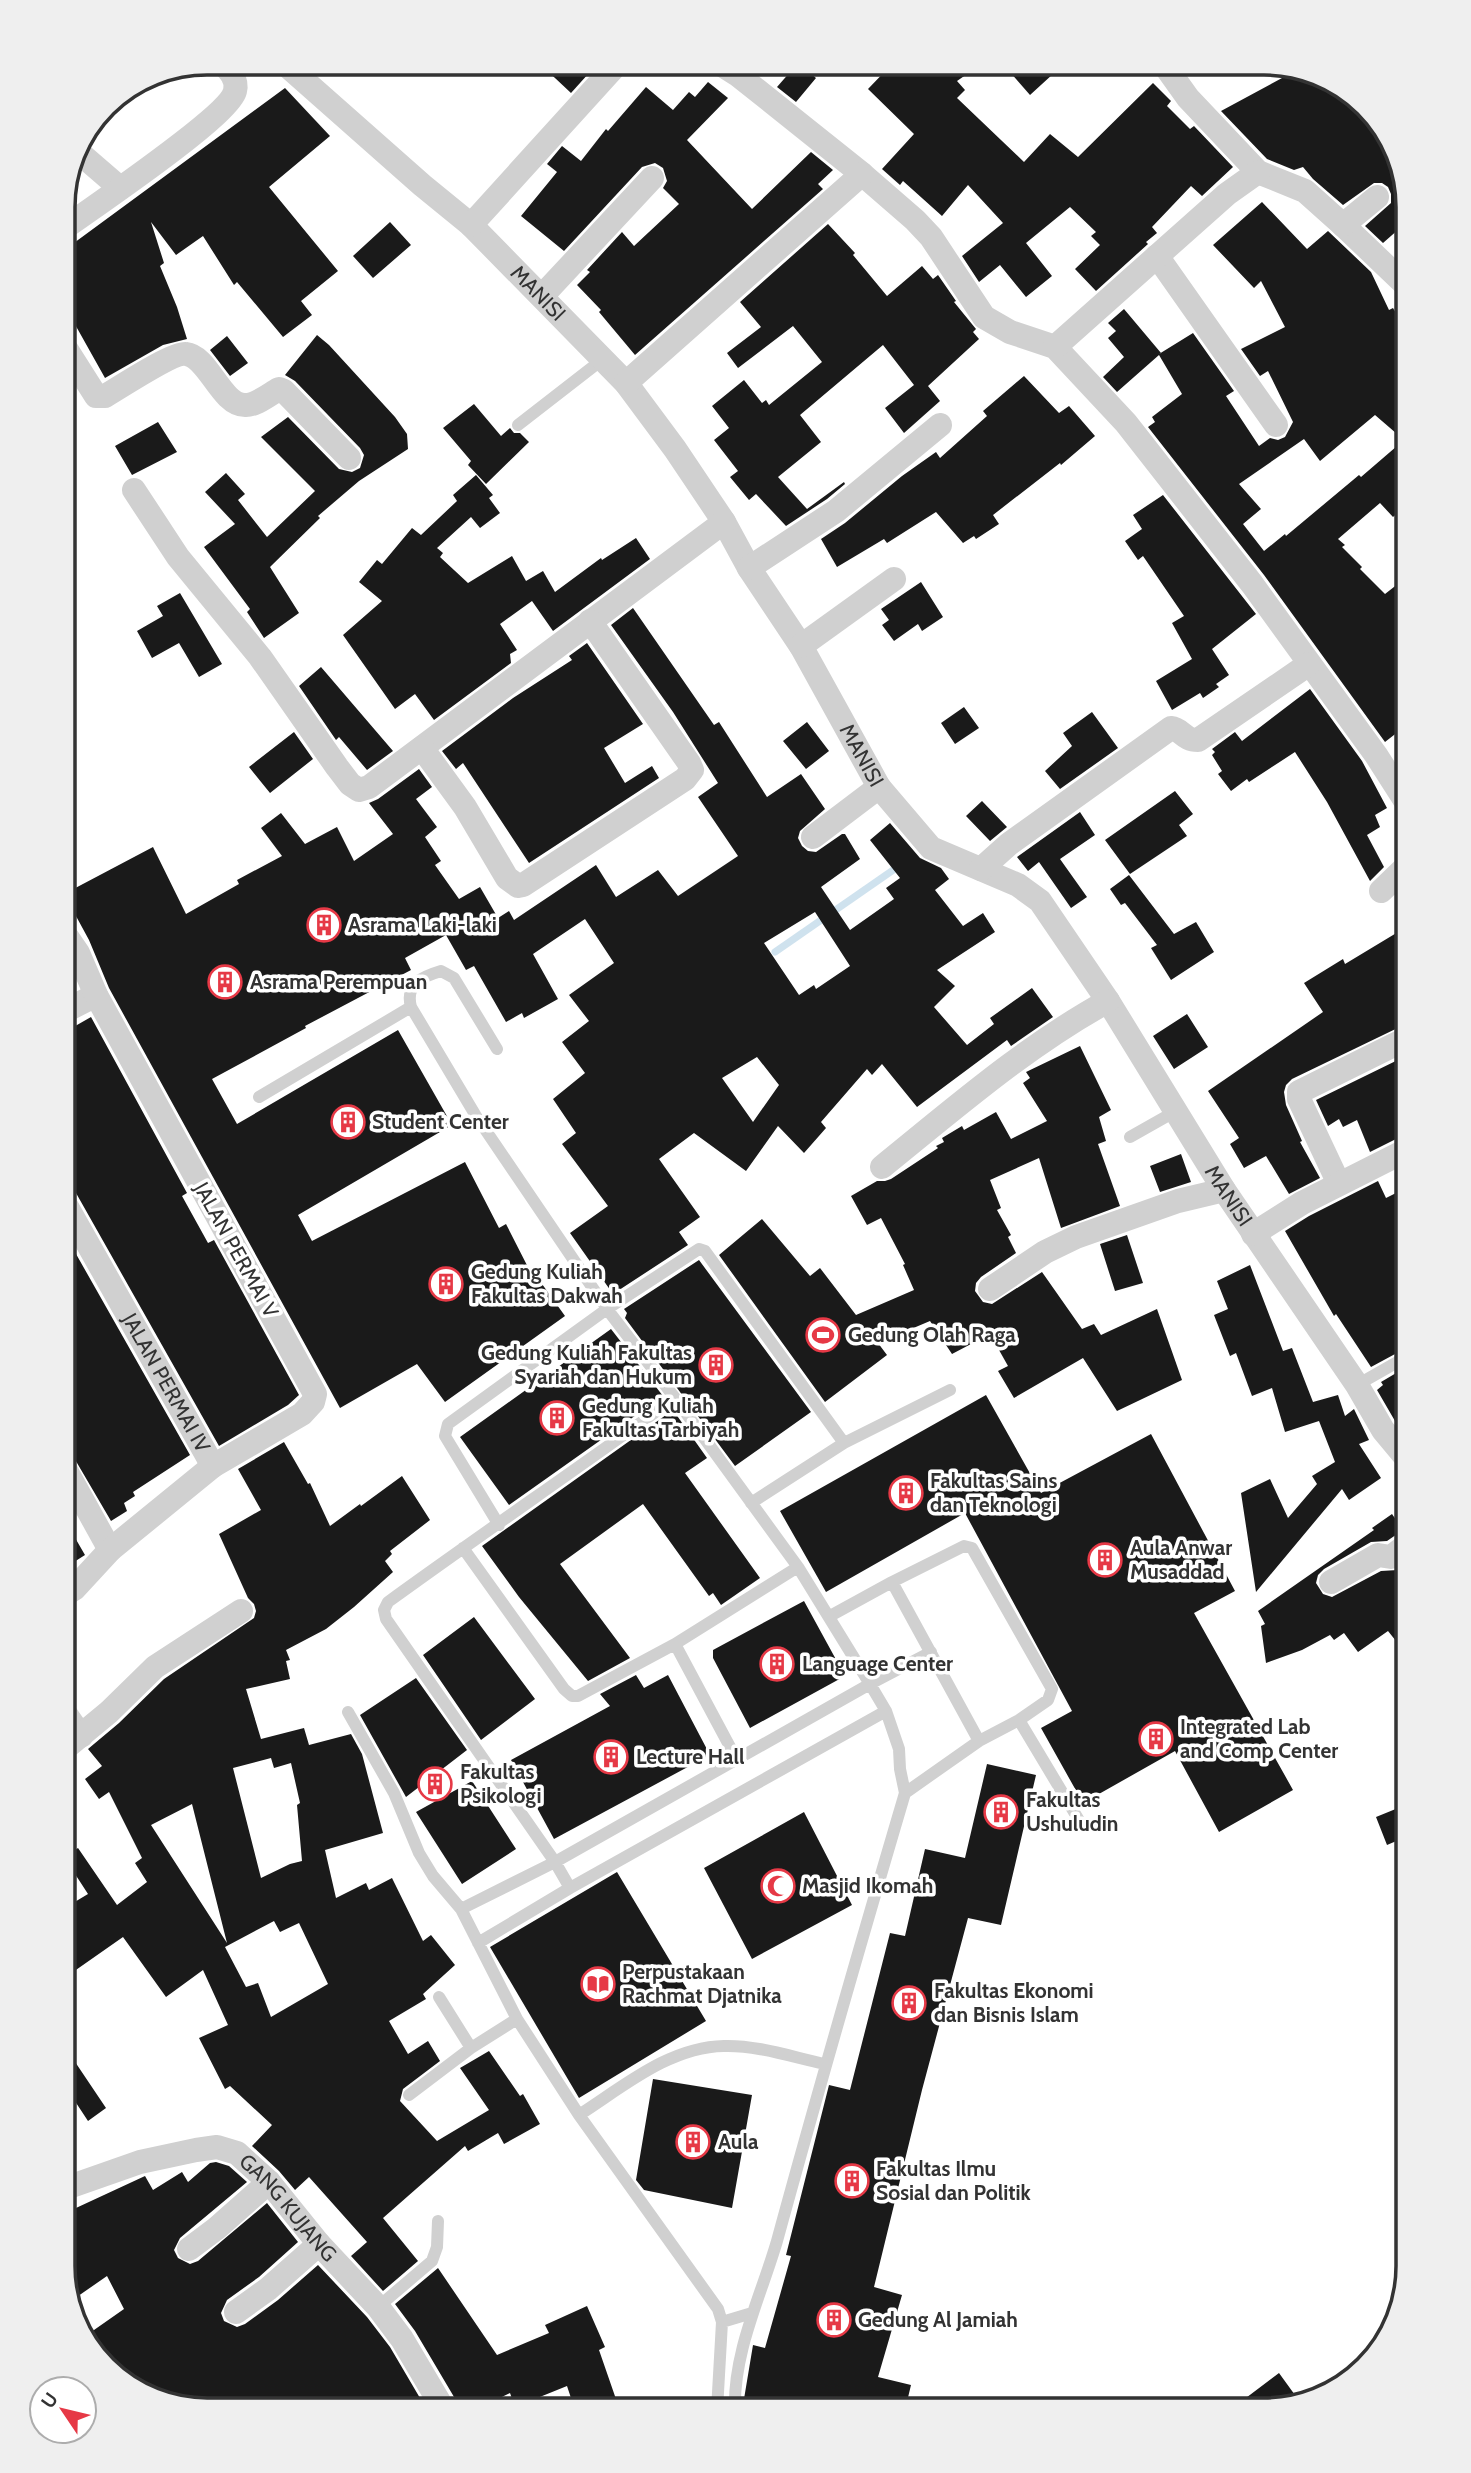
<svg xmlns="http://www.w3.org/2000/svg" width="1471" height="2473" font-family="Cabin,sans-serif">
<style>
.lines{fill:none;stroke-linecap:round;stroke-linejoin:round}
.stream{stroke:#cfe2ee;stroke-width:7}
.building{fill:#1a1a1a;fill-rule:evenodd}
.lane{stroke:#d0d0d0;stroke-width:12}
.street{stroke:#d0d0d0;stroke-width:24}
.labels{text-anchor:middle;stroke-width:7;stroke-linejoin:round;paint-order:stroke}
.street-label{font-size:21px;fill:#333;stroke:#fff}
.poi-label{font-size:21px;font-weight:bold;fill:#333;stroke:#fff;text-anchor:start}
.rim{fill:none;stroke:#333;stroke-width:3.5}
</style>
<rect width="100%" height="100%" fill="#fff"/>
<g class="lines">
<path class="stream" d="M775 952 899 866"/>
</g>
<path class="building" d="M539 63H598L571 93Z
M798 63 816 78 796 102 777 87Z
M893 63H983L957 81 965 90 957 98 1024 162 1050 134 1078 157 1153 83 1171 101 1167 106 1190 129 1194 126 1233 167 1202 196 1191 186 1152 227 1157 233 1146 242 1148 244 1096 291 1075 269 1100 245 1091 236 1096 232 1070 207 1026 243 1052 276 1026 297 1000 265 979 282 962 256 1003 223 968 185 942 216 903 181 900 185 882 169 914 134 868 89Z
M1002 63H1043L1053 74 1030 95Z
M1295 71 1344 88 1393 144 1408 207V221L1383 243 1365 226 1391 203V194L1388 187 1382 183H1374L1343 205 1313 179 1303 167 1294 170 1267 159 1221 111Z
M708 82 728 98 687 140 752 209 811 152 833 170 818 184 823 189 635 355 599 312 601 310 577 285 590 272 587 270 622 232 634 246 679 204 663 188 667 181 663 168 655 163 642 167 564 251 521 216 557 172 547 164 562 146 581 161 606 129 608 131 646 87 673 110 689 92 695 97Z
M285 88 330 136 269 187 338 271 301 301 312 315 283 337 237 282 234 285 203 236 176 255 151 222 164 263 160 266 177 307 187 339 163 345 105 378 63 303V251Z
M1262 202 1307 249 1328 231 1371 272 1389 310 1393 308 1400 320 1408 315V504L1393 517 1380 503 1338 539 1345 545 1342 547 1362 567 1360 569 1385 594 1408 576V724L1385 742 1264 575 1148 427 1155 422 1152 417 1182 394 1159 355 1117 392 1103 377 1124 357 1108 338 1116 331 1108 323 1124 309 1161 353 1159 354 1193 333 1234 391 1226 396 1259 446 1270 438 1278 440 1285 437 1293 422 1268 371 1260 376 1241 349 1285 327 1261 281 1254 288 1213 245ZM1375 415 1404 440 1361 477 1359 475 1286 536 1285 534 1264 551 1243 524 1261 509 1239 484 1304 439 1320 461Z
M390 222 411 245 373 278 353 256Z
M828 224 855 253 853 255 887 296 922 266 933 279 938 275 956 301 954 302 976 329 973 332 979 339 928 386 940 401 904 433 885 408 914 385 883 345 800 415 821 442 778 477 807 509 844 482 845 484 827 499 786 526 756 494 749 500 730 477 738 471 714 440 729 428 712 406 744 380 762 403 766 400 769 405 822 362 793 326 738 368 727 353 761 327 740 302Z
M317 335 329 345 395 417 407 434 408 449 359 481 318 516 320 518 270 567 299 613 264 638 247 612 250 609 204 547 235 524 205 492 226 473 245 494 238 500 267 537 315 491 261 437 288 417 339 469 352 472 360 468 364 455 360 448 295 381 285 375Z
M227 336 248 363 230 376 210 350Z
M1024 376 1059 413 1069 406 1095 436 1061 465 1060 463 993 515 999 524 976 539 974 536 963 543 936 512 887 543 884 539 837 567 821 539 845 523 902 476 936 452 940 458 987 416 983 411Z
M474 404 501 436 510 428 514 433H520L529 442 486 484 468 465 471 461 443 428Z
M158 422 177 452 132 475 115 446Z
M476 475 493 495 489 498 500 513 480 528 471 517 437 548 443 553 440 557 468 583 512 556 526 581 543 571 555 592 601 558 602 560 636 538 650 559 553 631 532 601 500 624 517 650 510 654 511 663 434 720 415 694 395 709 343 635 382 601 359 582 377 560 382 564 412 528 421 535 457 501 453 495Z
M1163 495 1256 614 1212 649 1229 675 1216 684 1219 687 1203 698 1200 693 1172 710 1156 681 1192 659 1172 623 1184 616 1143 556 1138 560 1125 541 1142 529 1133 515Z
M921 582 943 617 922 631 918 624 894 641 882 625 889 620 881 609Z
M180 593 222 664 199 677 179 643 152 658 137 631 163 616 157 606Z
M633 608 714 725 719 722 767 797 801 774 825 809 800 831 798 838 802 846 808 851 816 852 842 834H845L860 859 821 887 850 930 894 899 886 888 900 878 870 840 890 823 920 858 941 868 949 879 935 890 963 926 983 913 995 932 937 970 955 986 934 1007 967 1045 994 1024 990 1018 1032 988 1053 1017 1011 1046 1007 1040 917 1107 882 1064 872 1075 867 1069 821 1122 826 1128 804 1153 778 1126 746 1171 694 1133 659 1159 700 1217 679 1232 688 1245 613 1294 570 1233 608 1206 562 1144 576 1133 553 1099 585 1073 562 1042 589 1021 569 995 614 963 585 919 533 954 558 999 524 1018 522 1013 506 1022 474 966 466 970 446 935 405 958 411 970 305 1026 306 1028 212 1079 237 1124 398 1030 452 1125 298 1215 312 1241 465 1162 499 1228 506 1224 534 1279 537 1277 565 1316 445 1402 417 1364 340 1408 109 988 89 940 64 894 153 847 186 914 239 884 237 880 282 856 261 828 281 813 305 844 337 827 354 861 393 834 369 803 378 799 419 769 432 787 416 799 437 827 425 837 441 861 435 865 459 899 480 887 498 918 509 911 514 920 596 865 616 897 658 870 678 896 738 856 698 797 718 783 673 712 611 625ZM815 912 850 966 816 989 814 985 799 995 764 943ZM757 1057 779 1085 753 1122 722 1078Z
M587 643 643 724 604 748 625 783 652 766 659 778 529 863 463 763 456 769 442 751 513 698 572 660 569 656Z
M321 667 393 751 367 770 339 737 336 740 299 686Z
M1310 689 1362 761 1387 808 1375 815 1380 827 1367 835 1384 867 1370 881 1327 802 1295 752 1249 782 1247 779 1231 791 1218 774 1222 771 1212 755 1215 752 1212 749 1235 732 1242 741Z
M964 707 979 728 955 744 941 723Z
M1092 712 1118 748 1060 789 1045 771 1072 746 1063 733Z
M807 722 829 751 806 769 783 741Z
M294 732 313 759 270 793 249 767Z
M1175 791 1193 814 1179 825 1187 836 1130 874 1105 840Z
M982 801 1007 827 990 841 966 816Z
M1080 812 1095 835 1060 859 1087 897 1071 908 1039 862 1028 871 1017 857Z
M1129 875 1174 934 1196 922 1214 952 1171 980 1151 948 1157 945 1125 903 1121 905 1110 889Z
M1408 926V1023L1292 1079 1286 1085 1284 1092 1286 1105 1302 1141 1300 1142 1320 1178 1289 1194 1266 1156 1244 1168 1230 1144 1239 1138 1208 1091 1323 1012 1304 983 1343 959 1345 964Z
M1187 1014 1208 1047 1174 1069 1153 1036Z
M91 1017 187 1193 182 1196 208 1243 214 1240 299 1395 288 1405 219 1446 76 1193 70 1187 63 1185V1033Z
M1080 1046 1111 1110 1099 1117 1106 1141 1098 1144 1120 1206 1061 1228 1039 1158 990 1180 1001 1208 997 1210 1011 1235 1008 1237 1016 1253 981 1277 976 1283 975 1291 983 1302 992 1304 1042 1272 1082 1329 1094 1324 1101 1335 1157 1309 1182 1380 1117 1411 1083 1358 1014 1398 998 1371 1008 1366 990 1334 952 1354 930 1321 878 1343 887 1355 825 1402 719 1255 762 1219 810 1276 820 1268 856 1315 914 1290 903 1265 905 1264 881 1218 867 1225 851 1196 877 1181H885L891 1179 938 1148 936 1146 944 1142 942 1138 962 1126 964 1130 996 1112 1011 1139 1047 1121 1023 1083 1030 1078 1026 1072Z
M1408 1055V1135L1400 1137 1370 1152 1357 1120 1343 1127 1339 1119 1328 1126 1316 1100Z
M1181 1154 1191 1182 1160 1192 1150 1166Z
M1378 1181 1386 1198 1408 1187V1347L1371 1367 1336 1314 1334 1316 1285 1231 1309 1216Z
M63 1231 190 1455 133 1492 135 1496 124 1503 127 1511 111 1521 63 1439Z
M1127 1235 1143 1283 1115 1291 1100 1244Z
M699 1260 811 1412 735 1466 625 1318 627 1313 624 1309Z
M1250 1265 1283 1351 1292 1348 1313 1402 1338 1395 1345 1416 1354 1409 1369 1440 1359 1444 1381 1478 1349 1500 1342 1489 1256 1592 1241 1493 1270 1479 1288 1518 1317 1484 1312 1476 1335 1462 1319 1421 1285 1432 1272 1388 1252 1396 1236 1353 1230 1356 1214 1315 1228 1309 1217 1281Z
M611 1329 663 1396 509 1505 460 1437Z
M1408 1366V1437L1395 1421 1377 1390 1383 1385 1381 1382Z
M986 1395 1041 1493 1151 1434 1235 1591 1194 1613 1293 1790 1219 1832 1175 1751 1083 1803 1041 1728 1072 1711 965 1513 826 1592 780 1511Z
M673 1410 707 1458 685 1473 760 1578 721 1605 713 1593 709 1596 643 1504 560 1564 630 1658 588 1681 519 1597 482 1546Z
M284 1442 308 1484 310 1483 330 1526 360 1504 361 1506 402 1476 430 1520 390 1551 392 1554 385 1561 393 1572 354 1607 326 1629 286 1650 290 1660 286 1661 290 1679 246 1689 261 1739 304 1728 309 1745 351 1734 362 1754 383 1833 325 1850 336 1898 366 1883 369 1890 392 1878 423 1941 431 1935 455 1965 423 1994 426 1999 389 2021 408 2054 428 2041 440 2061 403 2089 400 2101 437 2141 489 2110 460 2068 489 2051 520 2096 523 2094 540 2124 504 2144 498 2133 468 2151 465 2146 383 2218 418 2261 383 2291 351 2256 367 2242 309 2177 295 2190 279 2171 252 2146 272 2125 230 2086 225 2089 199 2038 228 2025 203 1970 166 1997 123 1937 63 1979V1909L88 1894 64 1857 78 1848 117 1905 147 1882 135 1863 142 1858 109 1792 99 1799 85 1779 102 1766 88 1749 119 1723 164 1679 254 1618 256 1611 254 1604 248 1598 219 1534 261 1510 238 1469ZM271 1758 274 1768 291 1763 300 1803 297 1805 302 1861 290 1864 261 1878 233 1768ZM192 1804 227 1943 151 1825ZM274 1921 280 1932 299 1923 328 1984 271 2017 258 1983 246 1987 225 1947Z
M1392 1514 1403 1530 1387 1541 1371 1542 1324 1569 1318 1575 1316 1583 1323 1594 1332 1597 1381 1571 1398 1570 1408 1582V1656L1388 1631 1358 1652 1344 1633 1334 1640 1330 1635 1302 1650 1266 1663 1261 1626 1265 1624 1258 1611 1374 1530 1372 1528Z
M63 1517 85 1555 63 1569Z
M804 1601 845 1676 750 1728 713 1658V1650Z
M474 1617 535 1699 481 1740 423 1655Z
M636 1675 644 1688 668 1675 710 1755 554 1839 511 1760 610 1706 600 1694Z
M416 1678 467 1750 406 1797 360 1715Z
M987 1764 1036 1775 1001 1925 968 1918 922 2090 874 2287 902 2295 878 2377 911 2385 905 2410H786L744 2399 753 2345 765 2348 791 2256 786 2255 829 2085 850 2090 890 1933 905 1936 925 1849 965 1858Z
M472 1781 516 1849 462 1884 416 1812Z
M1408 1804V1836L1387 1845 1376 1817Z
M804 1812 852 1905 752 1959 704 1868Z
M617 1872 706 2021 579 2098 490 1947Z
M63 2044 106 2108 88 2121 63 2083Z
M653 2079 752 2095 732 2208 644 2190 636 2180Z
M216 2162 229 2166 247 2182 180 2238 174 2250 178 2258 190 2264 198 2261 267 2203 298 2242 259 2277 227 2300 221 2313 224 2321 237 2327 245 2324 278 2300 318 2265 367 2317 390 2347 427 2410H198L128 2386 84 2337 124 2309 107 2276 71 2301 63 2266V2214L145 2176 153 2190 182 2172 188 2182 210 2163Z
M438 2268 497 2355 549 2333 545 2325 587 2306 605 2347 599 2350 617 2402 597 2410H575L567 2386 515 2407 510 2393 475 2410H459L457 2402 415 2331 395 2304Z
M1279 2373 1300 2402 1264 2410H1230Z"/>
<g class="lines">
<path class="lane" d="M518 425 603 359
M411 1007C405 984 421 977 441 971L454 978 497 1049
M259 1097 411 1007 476 1116 607 1309 675 1398
M1130 1137 1176 1111
M1357 1385 1408 1356
M844 1443 950 1390
M499 1525 445 1436 448 1424 607 1309 699 1249 705 1251 844 1443 751 1503
M463 1548 564 1689 572 1696H578L675 1644 737 1760
M892 1582 979 1741
M830 1616 892 1582 964 1546 972 1548 1052 1689 1048 1700 1019 1720 979 1741 905 1793
M675 1644 798 1567
M348 1712 394 1793 419 1853 433 1876 461 1909
M1019 1720 1080 1822
M570 1888 555 1862 386 1619 384 1610 388 1602C483 1533 580 1467 675 1398L798 1567 870 1684 931 1652
M478 1943 570 1888 886 1711 899 1749 900 1769 905 1793C861 1942 818 2091 777 2241 761 2296 733 2352 735 2410
M439 1997 471 2048
M409 2095 471 2048 517 2019
M579 2115C623 2087 669 2047 724 2046 757 2045 792 2057 825 2064
M378 2307 432 2261 437 2247 438 2221
M722 2322 752 2313
M717 2410 722 2322 718 2309 579 2115 517 2019 461 1909 555 1862 870 1684 886 1711"/>
<g class="street">
<path id="s1" d="M284 63 422 185 471 225 626 383 675 449 724 522 749 568 801 646 879 787 931 848 1018 885 1040 901 1108 1001 1224 1190 1357 1385 1383 1430 1408 1460"/>
<path d="M719 63 738 75 862 174 915 220 931 237 984 317 1010 332 1055 347 1126 423 1252 584 1376 755 1408 805"/>
<path d="M1163 63 1188 98 1258 172 1305 191 1343 225 1408 287"/>
<path d="M76 150 120 188"/>
<path d="M471 225 618 63"/>
<path d="M1343 225 1377 197"/>
<path d="M63 229C92 208 229 116 235 91 238 79 229 70 222 63"/>
<path d="M1157 256 1276 425"/>
<path d="M542 296 652 178"/>
<path d="M63 344 96 396H105C119 388 173 352 186 354 208 356 221 405 245 405 255 406 270 394 279 389L284 391 349 458"/>
<path d="M1055 347 1227 194 1258 172"/>
<path d="M626 383 862 174"/>
<path d="M134 490 178 557 260 657 337 767 350 784 359 790 369 787 724 522"/>
<path d="M749 568 836 511 940 425"/>
<path d="M801 646 894 579"/>
<path d="M422 748 465 807 507 878 518 886 523 885 685 779 692 770 689 763 590 621"/>
<path d="M813 837 879 787"/>
<path d="M981 869 1009 844 1171 728C1182 729 1183 740 1198 740L1309 664"/>
<path d="M1381 891 1408 865"/>
<path d="M63 1012 96 995"/>
<path d="M882 1167C955 1108 1026 1046 1108 1001"/>
<path d="M1339 1184 1299 1099V1092L1408 1038"/>
<path id="s2" d="M63 1200 213 1466"/>
<path d="M1253 1234 1302 1203 1407 1150"/>
<path d="M990 1289 1045 1252 1076 1237 1178 1201 1224 1190"/>
<path d="M63 1465 110 1550"/>
<path d="M1331 1582 1378 1555 1391 1557 1408 1544"/>
<path d="M63 1596 74 1589 110 1550 213 1466 302 1414 313 1402 315 1394 96 995 78 953 63 931"/>
<path d="M63 1710 81 1736"/>
<path d="M63 1750 109 1712 155 1667 241 1611"/>
<path id="s3" d="M63 2189 140 2162 196 2150 217 2147 237 2153 269 2182 319 2244 378 2307 402 2339 444 2410"/>
<path d="M189 2249 217 2228 269 2182"/>
<path d="M236 2312 268 2289 319 2244"/>
</g>
</g>
<defs>
<symbol id="building-ring" viewBox="-11 -11 22 22"><circle r="9.5" fill="#fff" stroke="#e63946" stroke-width="1.5"/><path d="M-4-6H4V6H1V3H-1V6H-4ZM-2.5-4.3h1.7v1.8h-1.7ZM.8-4.3h1.7v1.8H.8ZM-2.5-1h1.7V.8h-1.7ZM.8-1h1.7V.8H.8Z" fill="#e63946"/></symbol>
<symbol id="stadium-ring" viewBox="-11 -11 22 22"><circle r="9.5" fill="#fff" stroke="#e63946" stroke-width="1.5"/><path d="M0-5a6.5 5 0 1 0 0 10a6.5 5 0 1 0 0-10ZM-3.5-1.8h7v3.6h-7Z" fill="#e63946"/></symbol>
<symbol id="mosque-ring" viewBox="-11 -11 22 22"><circle r="9.5" fill="#fff" stroke="#e63946" stroke-width="1.5"/><path d="M3.5-4.9A6 6 0 1 0 3.5 4.9A5 5 0 1 1 3.5-4.9Z" fill="#e63946"/></symbol>
<symbol id="library-ring" viewBox="-11 -11 22 22"><circle r="9.5" fill="#fff" stroke="#e63946" stroke-width="1.5"/><path d="M-6-4Q-3-5.5-.7-3.5V5Q-3 3-6 4ZM6-4Q3-5.5 .7-3.5V5Q3 3 6 4Z" fill="#e63946"/></symbol>
</defs>
<g fill-rule="evenodd">
<use href="#building-ring" x="305" y="906" width="38" height="38"/>
<use href="#building-ring" x="206" y="963" width="38" height="38"/>
<use href="#building-ring" x="329" y="1103" width="38" height="38"/>
<use href="#building-ring" x="427" y="1265" width="38" height="38"/>
<use href="#stadium-ring" x="804" y="1316" width="38" height="38"/>
<use href="#building-ring" x="697" y="1346" width="38" height="38"/>
<use href="#building-ring" x="538" y="1399" width="38" height="38"/>
<use href="#building-ring" x="887" y="1474" width="38" height="38"/>
<use href="#building-ring" x="1086" y="1541" width="38" height="38"/>
<use href="#building-ring" x="758" y="1645" width="38" height="38"/>
<use href="#building-ring" x="1137" y="1720" width="38" height="38"/>
<use href="#building-ring" x="592" y="1738" width="38" height="38"/>
<use href="#building-ring" x="416" y="1765" width="38" height="38"/>
<use href="#building-ring" x="982" y="1793" width="38" height="38"/>
<use href="#mosque-ring" x="759" y="1867" width="38" height="38"/>
<use href="#library-ring" x="579" y="1965" width="38" height="38"/>
<use href="#building-ring" x="890" y="1984" width="38" height="38"/>
<use href="#building-ring" x="674" y="2123" width="38" height="38"/>
<use href="#building-ring" x="833" y="2162" width="38" height="38"/>
<use href="#building-ring" x="815" y="2301" width="38" height="38"/>
</g>
<g class="labels">
<g class="street-label">
<text dy="7" stroke="none"><textPath href="#s1" startOffset="343">MANISI</textPath></text>
<text dy="7" stroke="none"><textPath href="#s1" startOffset="910">MANISI</textPath></text>
<text dy="7" stroke="none"><textPath href="#s1" startOffset="1498">MANISI</textPath></text>
<text transform="translate(236 1250) rotate(61)" y="7">JALAN PERMAI V</text>
<text dy="7" stroke="none"><textPath href="#s2" startOffset="210">JALAN PERMAI IV</textPath></text>
<text dy="7" stroke="none"><textPath href="#s3" startOffset="256">GANG KUJANG</textPath></text>
</g>
<g class="poi-label">
<text x="348" y="932">Asrama Laki-laki</text>
<text x="250" y="989">Asrama Perempuan</text>
<text x="372" y="1129">Student Center</text>
<text x="471" y="1279">Gedung Kuliah<tspan x="471" dy="24">Fakultas Dakwah</tspan></text>
<text x="848" y="1342">Gedung Olah Raga</text>
<text x="692" y="1360" text-anchor="end">Gedung Kuliah Fakultas<tspan x="692" dy="24">Syariah dan Hukum</tspan></text>
<text x="582" y="1413">Gedung Kuliah<tspan x="582" dy="24">Fakultas Tarbiyah</tspan></text>
<text x="930" y="1488">Fakultas Sains<tspan x="930" dy="24">dan Teknologi</tspan></text>
<text x="1130" y="1555">Aula Anwar<tspan x="1130" dy="24">Musaddad</tspan></text>
<text x="802" y="1671">Language Center</text>
<text x="1180" y="1734">Integrated Lab<tspan x="1180" dy="24">and Comp Center</tspan></text>
<text x="636" y="1764">Lecture Hall</text>
<text x="460" y="1779">Fakultas<tspan x="460" dy="24">Psikologi</tspan></text>
<text x="1026" y="1807">Fakultas<tspan x="1026" dy="24">Ushuludin</tspan></text>
<text x="802" y="1893">Masjid Ikomah</text>
<text x="622" y="1979">Perpustakaan<tspan x="622" dy="24">Rachmat Djatnika</tspan></text>
<text x="934" y="1998">Fakultas Ekonomi<tspan x="934" dy="24">dan Bisnis Islam</tspan></text>
<text x="718" y="2149">Aula</text>
<text x="876" y="2176">Fakultas Ilmu<tspan x="876" dy="24">Sosial dan Politik</tspan></text>
<text x="858" y="2327">Gedung Al Jamiah</text>
</g>
</g>
<path d="M0 0H1471V2473H0ZM207 75H1264A132 132 0 0 1 1396 207V2266A132 132 0 0 1 1264 2398H207A132 132 0 0 1 75 2266V207A132 132 0 0 1 207 75Z" fill="#efefef" fill-rule="evenodd"/>
<path class="rim" d="M207 75H1264A132 132 0 0 1 1396 207V2266A132 132 0 0 1 1264 2398H207A132 132 0 0 1 75 2266V207A132 132 0 0 1 207 75Z"/>
<g transform="translate(63 2410) rotate(305)"><circle r="33" fill="#ffffff" stroke="#adadad" stroke-width="2"/>
<path d="M0-5L12 26L0 18L-12 26Z" fill="#e63946"/>
<text y="-10" font-size="19" font-weight="bold" text-anchor="middle" fill="#333333">U</text>
</g>
</svg>
